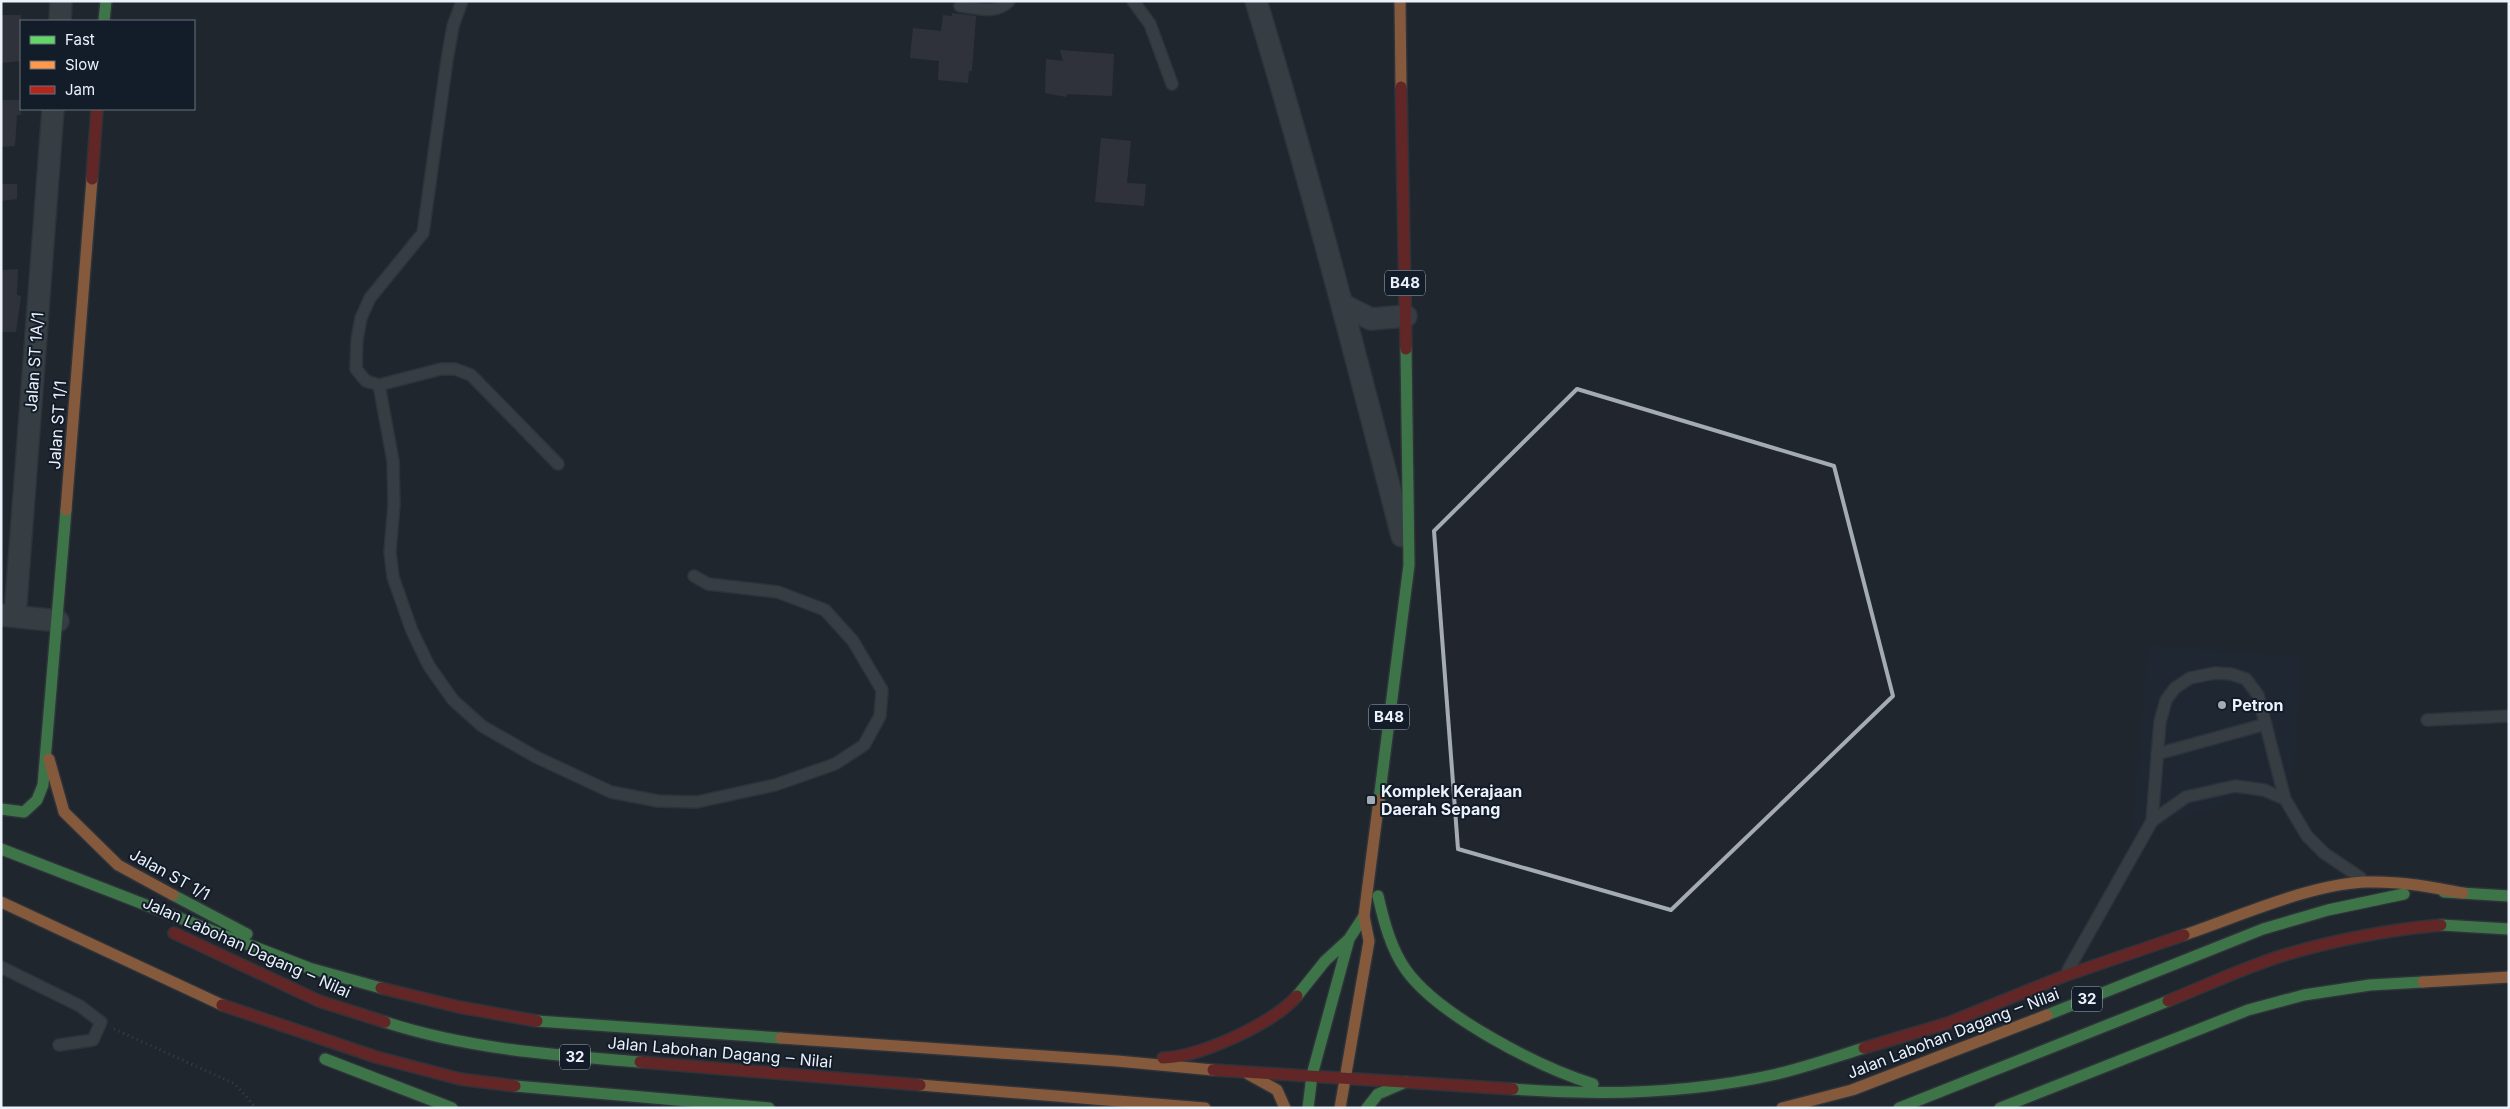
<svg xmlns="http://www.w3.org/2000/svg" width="2510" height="1109" font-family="Inter,sans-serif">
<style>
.built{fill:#1e293b}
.building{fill:#40424b}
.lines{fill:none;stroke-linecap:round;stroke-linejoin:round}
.lane-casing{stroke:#3e434a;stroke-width:14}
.street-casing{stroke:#3e434a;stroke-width:24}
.fast-casing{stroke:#3e434a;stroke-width:14}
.slow-casing{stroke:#3e434a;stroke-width:14}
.jam-casing{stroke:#3e434a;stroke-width:14}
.path{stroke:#575d64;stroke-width:3;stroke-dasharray:1 4;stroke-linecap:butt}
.lane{stroke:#505c61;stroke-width:11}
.street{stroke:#505c61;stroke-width:21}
.fast{stroke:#63d668;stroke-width:11}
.slow{stroke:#ff974d;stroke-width:11}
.jam{stroke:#b3261e;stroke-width:11}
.marked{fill:none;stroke:#a4abb3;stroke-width:4;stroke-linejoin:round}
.poi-dot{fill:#a4abb3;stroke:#131c29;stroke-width:2}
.labels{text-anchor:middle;stroke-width:4;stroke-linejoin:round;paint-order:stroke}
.shield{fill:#131c29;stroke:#aab2bc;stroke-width:1}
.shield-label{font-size:15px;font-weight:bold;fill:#ebf2fb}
.street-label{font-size:16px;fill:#ebf2fb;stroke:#131c29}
.poi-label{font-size:16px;font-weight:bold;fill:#ebf2fb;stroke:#131c29;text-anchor:start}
</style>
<rect width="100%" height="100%" fill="#21262e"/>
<path class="built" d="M2148 645 2302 657 2293 778 2132 837Z"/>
<path class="building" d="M952 13 976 16 972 71H969L968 83 938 80 939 61 910 58 913 28 941 31 943 15 952 16Z
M1 15H21V61L1 63Z
M1060 50 1114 54 1112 96 1067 94 1066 97 1045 93 1046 59 1063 61Z
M1 100H21V115H17L15 146 1 147Z
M1101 138 1131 141 1127 183 1146 184 1144 206 1095 202Z
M1 184H17V199L1 201Z
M18 269 17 295 21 296 16 332H1V270Z"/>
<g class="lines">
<defs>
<path id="lane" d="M462 1 453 26 447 60 423 233 370 298 361 318 357 340 356 369 366 381 379 385 441 369H455L471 375 558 464
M1133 1 1150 24 1172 84
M960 6C978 8 995 15 1009 1
M379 385 393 461 394 504 390 552 393 577 412 631 429 666 453 700 482 726 536 757 611 792 658 801 697 802 775 785 835 764 864 745 880 716 882 690 853 641 825 610 778 592 708 584 694 576
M2427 720 2509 716
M2157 754 2266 724
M2152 821 2186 797 2235 786 2264 790 2285 799 2307 836 2324 853 2361 878
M1 967 80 1006 101 1022 93 1040 59 1045
M2068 970 2152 821 2160 722 2166 700 2175 688 2190 678 2215 673 2231 674 2246 679 2258 695 2285 799"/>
<path id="street" d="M1256 1C1310 178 1356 357 1402 536
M60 21 61 1
M1343 305 1371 319 1406 316
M1 615 58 621
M15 616 53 109"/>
<path id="fast" d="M104 21 106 1
M1379 800 1409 565 1406 349
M1 809 24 812 37 800 43 785 66 510
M1 849 309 968 381 988
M2444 892 2509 896
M173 895 247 934
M1378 896C1384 922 1391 949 1406 970 1439 1016 1539 1067 1593 1084
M2441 925 2509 929
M1297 996 1325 961 1349 939 1364 916
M2047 1015 2263 929 2328 910 2404 894
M537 1021 781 1038
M385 1022C468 1049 553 1055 640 1062
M325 1059 452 1108
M515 1086 769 1108
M1513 1089C1601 1096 1689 1094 1777 1074 1806 1067 1835 1057 1864 1048
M1308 1108 1312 1075 1349 939
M1367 1108 1378 1094 1406 1082
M1899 1108 2168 1001
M2000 1108 2248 1010 2304 995 2370 985 2423 982"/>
<path id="slow" d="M1400 1 1401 87
M66 510 92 179
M49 759 64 812 118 865 173 895
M1 902 222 1005
M2184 935C2238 917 2312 883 2368 882 2400 881 2431 887 2463 893
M2423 982 2509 977
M781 1038 1117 1061 1213 1070
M1248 1074 1277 1090 1285 1108
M920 1085 1205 1108
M1340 1108 1369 941 1364 916 1379 800
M1782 1108 1852 1090 2047 1015"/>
<path id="jam" d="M1401 87 1406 349
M92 179 97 109
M174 933 319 1001 385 1022
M381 988 459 1007 537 1021
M2168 1001C2205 986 2243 968 2281 956 2334 940 2386 930 2441 925
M222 1005 376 1057 460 1079 515 1086
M1864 1048 1948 1023 2064 976 2184 935
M1163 1058C1198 1058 1274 1023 1297 996
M640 1062 920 1085
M1213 1070 1513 1089"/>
</defs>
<use href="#lane" class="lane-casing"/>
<use href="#street" class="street-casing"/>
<use href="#fast" class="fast-casing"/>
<use href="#slow" class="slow-casing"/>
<use href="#jam" class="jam-casing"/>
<path class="path" d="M114 1029 235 1084 256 1108"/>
<use href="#lane" class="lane"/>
<use href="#street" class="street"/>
<use href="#fast" class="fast"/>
<use href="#slow" class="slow"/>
<use href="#jam" class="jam"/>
</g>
<path d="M0 0H2510V1109H0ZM1577 389 1834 466 1893 696 1671 910 1458 849 1434 531Z" fill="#21262e" fill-opacity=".55" fill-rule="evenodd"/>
<path class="marked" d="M1577 389 1834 466 1893 696 1671 910 1458 849 1434 531Z"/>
<g class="poi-dot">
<circle cx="2222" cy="705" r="5"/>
<rect x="1366" y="795" width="10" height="10" rx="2.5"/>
</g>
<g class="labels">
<g class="shield">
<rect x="1385" y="270.5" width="40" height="25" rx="4"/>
<rect x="1369" y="704.5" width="40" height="25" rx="4"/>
<rect x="2072" y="986.5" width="30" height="25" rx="4"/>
<rect x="560" y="1044.5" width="30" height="25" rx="4"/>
</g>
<g class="shield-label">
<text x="1405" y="288">B48</text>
<text x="1389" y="722">B48</text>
<text x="2087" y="1004">32</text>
<text x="575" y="1062">32</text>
</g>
<g class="street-label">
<text transform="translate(34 362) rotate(-86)" y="6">Jalan ST 1A/1</text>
<text transform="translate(57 425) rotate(-86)" y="6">Jalan ST 1/1</text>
<text transform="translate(170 874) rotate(29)" y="6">Jalan ST 1/1</text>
<text transform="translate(247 947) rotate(24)" y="6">Jalan Labohan Dagang ‒ Nilai</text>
<text transform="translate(1953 1033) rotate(-21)" y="6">Jalan Labohan Dagang ‒ Nilai</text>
<text transform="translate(720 1052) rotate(5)" y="6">Jalan Labohan Dagang ‒ Nilai</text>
</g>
<g class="poi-label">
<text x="2232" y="711">Petron</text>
<text x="1381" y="797">Komplek Kerajaan<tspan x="1381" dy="18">Daerah Sepang</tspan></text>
</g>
</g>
<rect width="2510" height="1109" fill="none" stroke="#ebf2fb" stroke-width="5"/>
<rect x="20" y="20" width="175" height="90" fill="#131c29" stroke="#69727d"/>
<rect x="30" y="36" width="25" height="8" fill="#63d668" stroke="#69727d"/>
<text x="65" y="45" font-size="15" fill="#ebf2fb">Fast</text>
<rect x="30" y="61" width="25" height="8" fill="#ff974d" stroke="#69727d"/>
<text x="65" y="70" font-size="15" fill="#ebf2fb">Slow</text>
<rect x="30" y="86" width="25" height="8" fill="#b3261e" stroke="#69727d"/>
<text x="65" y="95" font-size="15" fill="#ebf2fb">Jam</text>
</svg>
